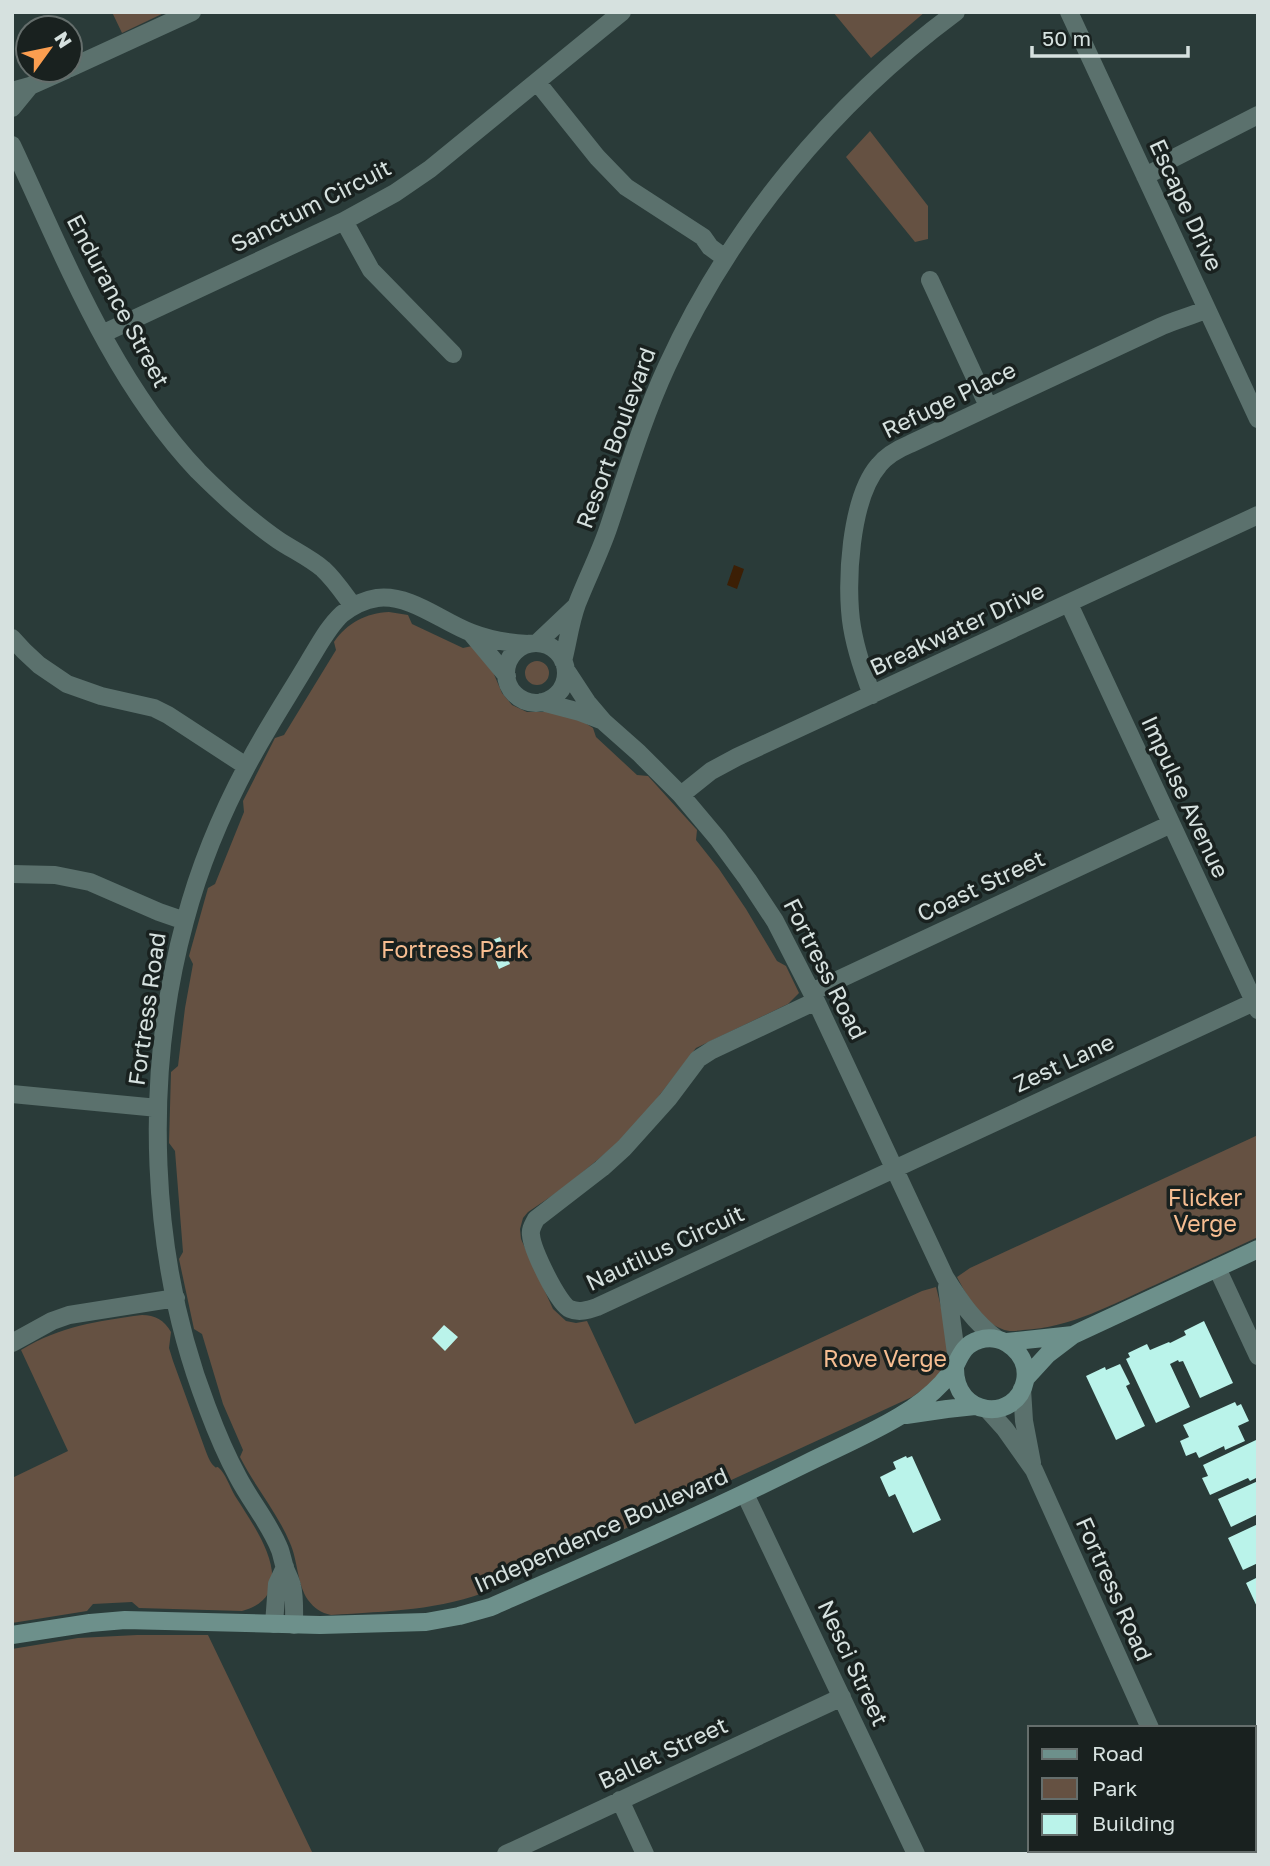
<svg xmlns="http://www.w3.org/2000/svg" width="1270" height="1866" font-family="'Golos Text',sans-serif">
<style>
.green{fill:#655142}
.water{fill:#3c1f05}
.building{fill:#baf3ea}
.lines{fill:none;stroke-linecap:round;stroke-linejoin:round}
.street{stroke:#5b716d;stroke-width:18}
.secondary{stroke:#6d908b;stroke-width:18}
.labels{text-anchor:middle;stroke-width:7;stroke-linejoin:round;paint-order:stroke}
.street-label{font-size:23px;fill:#d6e1df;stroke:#19211f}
.park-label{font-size:23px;fill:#f6bd91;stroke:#19211f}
</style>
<rect width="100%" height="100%" fill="#2a3b39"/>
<path class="green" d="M112 12H166L122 33Z
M833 12H925L871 58Z
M870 131 928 206V239L915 242 846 157Z
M389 612 408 615 412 624 463 648 472 646 493 672 502 693 512 705 527 712H556L579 719 593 728 596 737 637 775 648 776 697 830 696 840 719 869 746 909 777 961 786 966 799 993 788 1004 696 1048 645 1114 612 1148 562 1189 528 1212 523 1218 520 1229 521 1239 553 1309 566 1321 576 1323 587 1321 635 1424 922 1291 936 1287C941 1306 950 1341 946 1360 941 1376 925 1388 912 1397L494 1589C439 1611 389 1611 331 1615 321 1613 314 1608 308 1600 297 1584 298 1561 290 1543 277 1512 255 1487 240 1457L243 1450 223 1404 202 1334 194 1329 179 1259 183 1252 175 1151 169 1143 171 1072 178 1066 185 1008 193 964 189 956 208 888 215 884 244 812 243 801 275 738 284 735 336 650 334 642C347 623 366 613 389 612Z
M525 673a12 12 0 1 1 24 0a12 12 0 1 1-24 0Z
M1258 1135V1237C1224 1253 1189 1269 1155 1285 1113 1304 1070 1328 1023 1330 1016 1331 1008 1332 1002 1329 980 1321 967 1296 957 1277L970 1268Z
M142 1315C155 1315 164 1320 171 1332L169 1348 173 1361 205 1449C207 1454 209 1460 212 1464 219 1472 214 1463 221 1470 227 1477 231 1490 237 1499 256 1529 303 1594 242 1611L139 1608 132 1602 93 1604 87 1611 12 1623V1478L68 1451 21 1350C61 1326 97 1321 142 1315Z
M137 1635H208L313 1854H12V1649L78 1638Z"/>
<path class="water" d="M734 565 744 569 737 589 727 585Z"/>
<path class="building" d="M500 937 510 964 499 969 488 942Z
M1204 1321 1233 1383 1200 1398 1183 1361 1179 1362 1178 1360 1170 1364 1190 1407 1156 1423 1126 1359 1130 1357 1128 1353 1147 1344 1150 1350 1169 1342 1170 1343 1186 1335 1184 1331Z
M444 1325 458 1337 445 1351 432 1338Z
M1120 1364 1130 1384 1126 1386 1145 1426 1116 1440 1086 1376 1105 1367 1106 1370Z
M1235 1402 1237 1406 1241 1404 1249 1421 1238 1426 1245 1441 1225 1450 1224 1446 1199 1458 1196 1452 1186 1456 1180 1441 1189 1437 1183 1425Z
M1256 1440 1258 1443V1477L1250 1481 1248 1478 1210 1495 1202 1478 1208 1476 1203 1465Z
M906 1456 907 1458 912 1456 941 1520 913 1533 895 1494 889 1497 880 1477 896 1469 893 1462Z
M1258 1481V1514L1231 1527 1218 1499Z
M1258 1524V1563L1243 1570 1228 1538Z
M1258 1577V1609L1246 1583Z"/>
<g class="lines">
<path class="street" d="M1069 12 1258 419
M70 68 192 12
M537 82 597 157 626 187 703 237 710 247 725 258
M12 91 30 86 66 70
M12 108 30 86
M12 145C65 258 111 379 198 471 223 496 249 520 278 540 293 550 310 558 323 569 335 580 344 594 353 606
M1145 176 1163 167 1168 161 1258 115
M344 221 371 270 453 354
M930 280 988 406
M102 334 344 221 395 193 430 169 622 12
M1069 604 1258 1010
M471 633 507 676
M12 638 24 651 39 665 67 684 101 696 154 708 168 715 246 766
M537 643 575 607
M506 673a30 30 0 1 1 60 0a30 30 0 1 1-60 0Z
M563 661C568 642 570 623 577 604 587 578 600 553 609 526 627 472 643 418 667 366 731 226 832 104 956 12
M566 670 587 702 604 722 639 753 681 795 718 839 748 880 775 921 816 1001 945 1277C960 1301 974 1322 997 1339
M872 695C864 673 856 651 852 627 845 586 850 498 879 465 887 455 898 449 910 444L1162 326C1178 319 1192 316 1207 309
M542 702 580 712 601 720
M681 795 711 771 737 757 1258 515
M12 874 55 875 90 882 159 912 185 921
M812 992 1171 824
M816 1001 712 1050 698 1059 668 1099 624 1148 602 1168 536 1219C533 1225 530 1229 531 1235 532 1249 558 1304 570 1309 579 1313 588 1310 597 1307L1254 1002
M12 1094 158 1108
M1217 1268 1258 1356
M947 1287 957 1361
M12 1343 52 1321 69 1315 176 1298
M1022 1389 1024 1421 1032 1463
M987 1409 1005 1429 1034 1470 1150 1728
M745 1494 916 1854
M274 1624 277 1584 285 1567
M294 1625C294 1612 295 1598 292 1586 291 1580 287 1574 285 1568 283 1562 282 1556 280 1550 270 1524 251 1502 238 1477 226 1455 216 1431 207 1407 149 1257 143 1076 185 921 203 853 233 787 269 727 282 705 296 683 309 661 319 645 328 627 342 614 352 606 364 600 377 598 411 594 442 622 472 633 490 640 509 643 528 644
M620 1800 645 1854
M1206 1850 1208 1854
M506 1854 842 1697"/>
<path class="secondary" d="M1007 1342 1073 1335
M1026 1378 1048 1354 1073 1335 1258 1249
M906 1415 947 1409 975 1406
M12 1635 90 1623 125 1620 320 1625 426 1622 459 1616 491 1607C596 1561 702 1515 805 1464 837 1448 870 1434 900 1416 915 1407 930 1396 942 1383 946 1378 952 1372 955 1366 961 1354 965 1344 979 1340 1004 1332 1030 1355 1025 1381 1017 1422 954 1419 955 1367"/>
</g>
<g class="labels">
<g class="street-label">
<text transform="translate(1186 205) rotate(65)" y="8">Escape Drive</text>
<text transform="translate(311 206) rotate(-27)" y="8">Sanctum Circuit</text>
<text transform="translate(118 301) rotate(62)" y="8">Endurance Street</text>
<text transform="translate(949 400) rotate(-26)" y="8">Refuge Place</text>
<text transform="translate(616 438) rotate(-70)" y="8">Resort Boulevard</text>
<text transform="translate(957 629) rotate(-25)" y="8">Breakwater Drive</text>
<text transform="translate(1185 797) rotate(65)" y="8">Impulse Avenue</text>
<text transform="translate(981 886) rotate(-25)" y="8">Coast Street</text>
<text transform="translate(825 969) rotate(63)" y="8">Fortress Road</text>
<text transform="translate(147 1009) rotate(-82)" y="8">Fortress Road</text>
<text transform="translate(1064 1063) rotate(-25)" y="8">Zest Lane</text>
<text transform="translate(665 1248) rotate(-25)" y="8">Nautilus Circuit</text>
<text transform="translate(601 1530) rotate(-24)" y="8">Independence Boulevard</text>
<text transform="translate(1114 1589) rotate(66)" y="8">Fortress Road</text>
<text transform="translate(853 1663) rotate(65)" y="8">Nesci Street</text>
<text transform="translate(663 1753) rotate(-25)" y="8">Ballet Street</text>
</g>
<g class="park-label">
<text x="455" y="958">Fortress Park</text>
<text x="1205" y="1206">Flicker<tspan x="1205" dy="26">Verge</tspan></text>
<text x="885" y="1367">Rove Verge</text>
</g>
</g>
<rect width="1270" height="1866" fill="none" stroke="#d6e1df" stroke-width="28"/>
<rect x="1028" y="1726" width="228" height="126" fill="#19211f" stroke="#656e6c" stroke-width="2"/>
<rect x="1042" y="1749" width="35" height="10" fill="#6d908b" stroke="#656e6c" stroke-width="2"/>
<text x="1092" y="1761" font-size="21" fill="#d6e1df">Road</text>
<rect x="1042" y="1778" width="35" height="21" fill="#655142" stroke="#656e6c" stroke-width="2"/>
<text x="1092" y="1796" font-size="21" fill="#d6e1df">Park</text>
<rect x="1042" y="1814" width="35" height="21" fill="#baf3ea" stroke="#656e6c" stroke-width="2"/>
<text x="1092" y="1831" font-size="21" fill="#d6e1df">Building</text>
<g transform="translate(49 49) rotate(57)"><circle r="33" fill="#19211f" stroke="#656e6c" stroke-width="2"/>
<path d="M0-5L12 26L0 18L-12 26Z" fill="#fb9e50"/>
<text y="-10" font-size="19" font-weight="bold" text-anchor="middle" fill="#d6e1df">N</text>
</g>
<path d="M1032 46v10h156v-10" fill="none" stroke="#d6e1df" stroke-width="3.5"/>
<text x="1042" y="46" font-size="21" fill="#d6e1df" stroke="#19211f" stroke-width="5" paint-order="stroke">50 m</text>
</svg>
